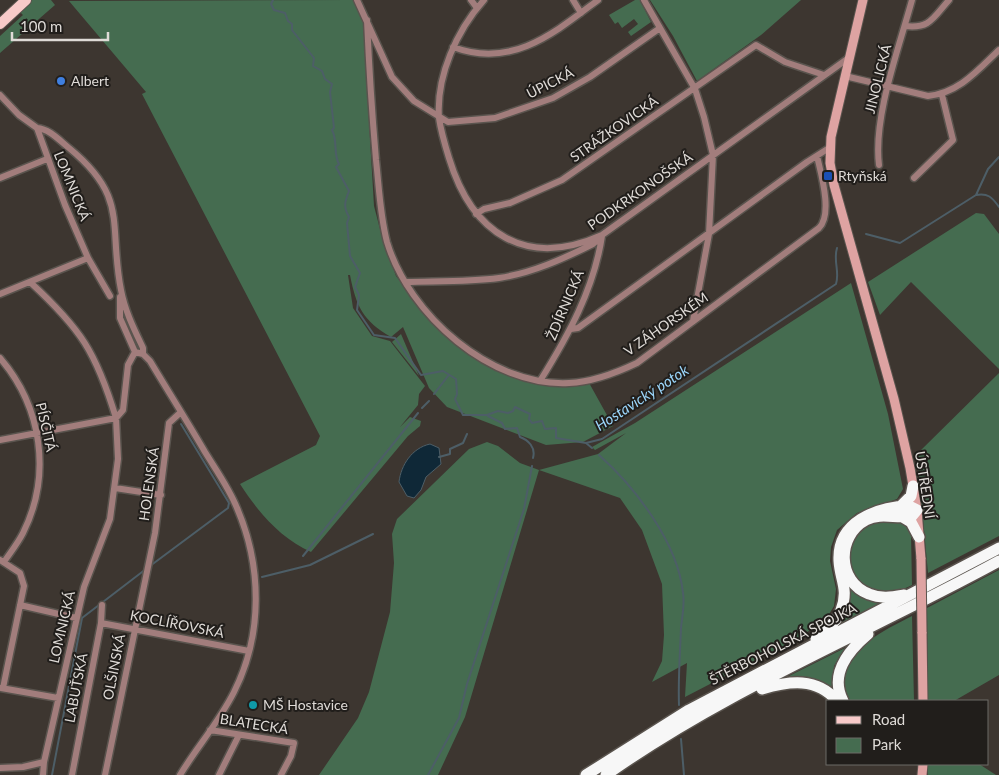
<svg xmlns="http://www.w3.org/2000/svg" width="999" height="775" font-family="Lato,sans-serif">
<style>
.green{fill:#456c50}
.water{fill:#0f2837;stroke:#4d5e67}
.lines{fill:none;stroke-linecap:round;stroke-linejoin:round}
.stream{stroke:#4d5e67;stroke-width:2}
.street-casing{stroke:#5a544e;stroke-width:9}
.secondary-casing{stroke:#5a544e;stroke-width:11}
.primary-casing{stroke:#5a544e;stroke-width:12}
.highway-casing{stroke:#5a544e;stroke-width:14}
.street{stroke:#a27d7c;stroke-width:6}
.secondary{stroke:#dea3a2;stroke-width:9}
.primary{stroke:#f8cac9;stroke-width:10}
.highway{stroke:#f7f7f7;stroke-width:11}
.secondary-bridge-casing{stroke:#5a544e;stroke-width:11;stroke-linecap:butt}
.secondary-bridge{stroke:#dea3a2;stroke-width:9}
.shop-dot{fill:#3f7fe0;stroke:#211e1b;stroke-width:2}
.transit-dot{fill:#1a4fb4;stroke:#211e1b;stroke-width:2}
.culture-dot{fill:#0f9aa8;stroke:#211e1b;stroke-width:2}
.labels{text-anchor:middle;stroke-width:4;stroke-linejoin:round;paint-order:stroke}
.street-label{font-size:14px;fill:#dfdbd7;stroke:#211e1b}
.poi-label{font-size:14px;fill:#dfdbd7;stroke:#211e1b;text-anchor:start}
.water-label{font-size:15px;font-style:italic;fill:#9bd6fb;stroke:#211e1b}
</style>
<rect width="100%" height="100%" fill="#3d3630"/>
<path class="green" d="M26 0H51L55 5 32 25 27 20 31 26 0 53V36L23 15 17 9Z
M354 0 363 20 374 206 381 233 396 276 426 314 460 347 495 370 539 383 588 381 613 426 583 442 546 445 447 407 429 388 403 327 391 337C363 321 356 306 350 275H348L353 308 372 336 390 341 425 386 419 394 418 405 400 427 410 417 421 421 420 426 408 436 311 552C280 538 258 512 240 484L316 445 320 436 142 94 146 92 69 1Z
M635 0H640L651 22 631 36 628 32 638 24 634 19 622 28 618 22 615 24 609 15Z
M650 0H801L761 35 697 81 673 36Z
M976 213 984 214 999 234V369L911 282 880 315 868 282Z
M851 283 888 414 903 489 897 499 857 513 837 530 831 547 830 561 836 589 834 606 825 621 791 642 685 697 687 663 652 682 662 661 664 635 662 584 642 530 620 498 539 470 465 717 438 775H319L358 718 369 692 390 612 394 563 392 534 397 519 469 449 487 442 498 446 520 463 539 470 598 454 626 433 595 450 592 447 635 423Z
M401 334 419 376 392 342Z
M999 373V536L928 573 917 454Z
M896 521 907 525 911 534 912 585C857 614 824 548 869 523 875 520 888 521 896 521Z
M999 570V675L954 701H928L927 608Z
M851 589 861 597 881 604 842 623 849 605Z
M912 616 914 701H847C829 656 879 633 912 616Z
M845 648 834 666 833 688 809 677 789 676Z
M928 764H979L996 775H928Z"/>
<path class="water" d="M430 444 439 448 441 464 426 477 421 490 414 498 407 496 399 482C401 465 412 448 430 444Z"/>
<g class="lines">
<path class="stream" d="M273 0 271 4 274 10 285 13 288 21 292 24V30L314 58 313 66 322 71 325 79 332 84 330 92 334 128 332 130C338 141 333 154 339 164L336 167 349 191C345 201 343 207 349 217L347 223 350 256 360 273 355 287 359 295 357 310 374 335 395 338 421 375 443 371 456 379 457 394 455 399 463 415H487L498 411 508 413 513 411 515 407 530 414 529 419 532 423 542 421 545 429 556 428V438L586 443 602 439 836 284C840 272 833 261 837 248
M976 195 988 169 999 157
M866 234 900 243 976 195C988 193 992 197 999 207
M434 394 448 376
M422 408 429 401
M488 416 502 423 505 429 517 428 520 437C528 440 536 447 533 458
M586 443 592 448
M599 455C635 487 678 543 683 593 685 604 682 617 681 628 680 654 678 679 679 705
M439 457 450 454V449L463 443 467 434
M303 556 418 413
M150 566 228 508 229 503 181 424
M262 577 310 565 373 534
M681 739 684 775
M52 775 82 618 146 569
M428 775 459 718 467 684 524 509 532 466"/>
<defs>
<path id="street" d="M357 0 392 77 414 101 448 122 495 118 553 98 590 77 660 28
M471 0 477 8
M484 0C457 30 436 76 439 118 441 132 445 145 449 158 472 234 526 269 602 235L850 57
M573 0 581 13
M644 0 695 89 704 117 713 155 709 234 693 321
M367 20C369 67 372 113 376 160 379 187 380 215 387 242 409 315 491 387 569 383 593 382 616 373 637 363L819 228C833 214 821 174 817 156
M905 26C930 29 933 18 949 0
M453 47C512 69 554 33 598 0
M845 76 928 96C959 93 978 70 999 50
M0 95 19 115 37 128 65 205 88 258 110 296
M37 128C50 129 60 141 69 148 130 198 108 225 121 290 125 311 134 329 143 348V354
M879 165C873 117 899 48 912 0
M0 178 47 159
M914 178 953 140 942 95
M476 214 484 209 510 203 562 180 756 45 785 62 824 75
M406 282C437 281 468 282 499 278 532 273 563 259 593 244L600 238
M0 294 88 258
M120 297V318L135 352
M571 329 578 328 807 162 829 148
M135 352 143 354 150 361C168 391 187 421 205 452 216 470 229 488 237 508 262 566 263 635 234 692 219 722 197 747 180 775
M0 358C42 407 52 475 23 533 18 543 10 553 4 562
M540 381C568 336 594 289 602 236
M0 440 116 418C96 352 81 329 30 282
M115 488 161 495
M0 560 20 573 24 586 3 688
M20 605 76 618
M101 623 249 651
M1 688 58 698
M210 730 294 743 291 756 281 775
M0 768 23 767 44 762
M43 775 44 762 84 587 110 519 118 459 116 418 123 410 128 365 135 352
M72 775 101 623 102 605
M105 775 155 533 169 423 181 412
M219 775 239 735"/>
<path id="secondary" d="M863 0 831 137 830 163 834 185 894 399 910 468 917 510 921 559
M922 632 923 701
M922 775 923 764"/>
<path id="primary" d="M0 24 26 0"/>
<path id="highway" d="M900 507 911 496 913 486
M901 516 911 522 919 537
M816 639C826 630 837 622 841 610 849 589 840 580 839 561 837 522 876 507 909 506L917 510 912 516C896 519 881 512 866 520 836 536 837 582 869 594 881 599 892 597 904 595
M762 689C789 681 817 677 837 701
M843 701C829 674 848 651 868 634
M586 775 689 710 999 548
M606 775C727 689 869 632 999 561"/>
</defs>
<use href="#street" class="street-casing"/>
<use href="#secondary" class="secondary-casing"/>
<use href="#primary" class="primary-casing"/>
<use href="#highway" class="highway-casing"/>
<use href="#street" class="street"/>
<use href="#secondary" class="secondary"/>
<use href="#primary" class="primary"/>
<use href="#highway" class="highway"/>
<defs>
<path id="secondary-bridge" d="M921 559 922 632"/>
</defs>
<use href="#secondary-bridge" class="secondary-bridge-casing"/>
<use href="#secondary-bridge" class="secondary-bridge"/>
</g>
<circle class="shop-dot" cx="61" cy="81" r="5"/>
<rect class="transit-dot" x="823" y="171" width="10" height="10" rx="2.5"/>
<circle class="culture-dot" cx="253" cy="705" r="5"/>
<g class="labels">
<g class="street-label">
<text transform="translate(878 79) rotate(-76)" y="5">JINOLICKÁ</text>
<text transform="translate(550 83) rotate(-27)" y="5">ÚPICKÁ</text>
<text transform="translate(614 129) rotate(-35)" y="5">STRÁŽKOVICKÁ</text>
<text transform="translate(72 186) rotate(68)" y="5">LOMNICKÁ</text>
<text transform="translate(640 191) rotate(-35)" y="5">PODKRKONOŠSKÁ</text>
<text transform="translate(565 305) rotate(-67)" y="5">ŽDÍRNICKÁ</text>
<text transform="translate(666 324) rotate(-35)" y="5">V ZÁHORSKÉM</text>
<text transform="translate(46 427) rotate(77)" y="5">PÍSČITÁ</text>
<text transform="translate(149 484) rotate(-82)" y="5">HOLENSKÁ</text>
<text transform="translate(925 485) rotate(81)" y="5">ÚSTŘEDNÍ</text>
<text transform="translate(177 624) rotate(11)" y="5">KOCLÍŘOVSKÁ</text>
<text transform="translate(62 627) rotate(-77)" y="5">LOMNICKÁ</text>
<text transform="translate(783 644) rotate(-27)" y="5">ŠTĚRBOHOLSKÁ SPOJKA</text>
<text transform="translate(114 667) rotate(-79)" y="5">OLŠINSKÁ</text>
<text transform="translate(76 688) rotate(-79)" y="5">LABUŤSKÁ</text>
<text transform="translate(254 724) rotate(9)" y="5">BLATECKÁ</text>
</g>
<g class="poi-label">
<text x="71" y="86">Albert</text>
<text x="838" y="181">Rtyňská</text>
<text x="263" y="710">MŠ Hostavice</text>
</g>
<g class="water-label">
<text transform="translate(642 398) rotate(-33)" y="5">Hostavický potok</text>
</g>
</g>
<rect x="826" y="700" width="162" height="65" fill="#211e1b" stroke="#6d6a66"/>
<rect x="836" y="716" width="25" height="8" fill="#f8cac9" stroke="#6d6a66"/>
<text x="872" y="725" font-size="15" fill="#dfdbd7">Road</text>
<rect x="836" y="738" width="25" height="15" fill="#456c50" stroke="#6d6a66"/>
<text x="872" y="750" font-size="15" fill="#dfdbd7">Park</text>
<path d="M12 32v8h96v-8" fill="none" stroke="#dfdbd7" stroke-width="2.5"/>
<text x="20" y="32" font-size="15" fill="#dfdbd7" stroke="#211e1b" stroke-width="4" paint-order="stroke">100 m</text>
</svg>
